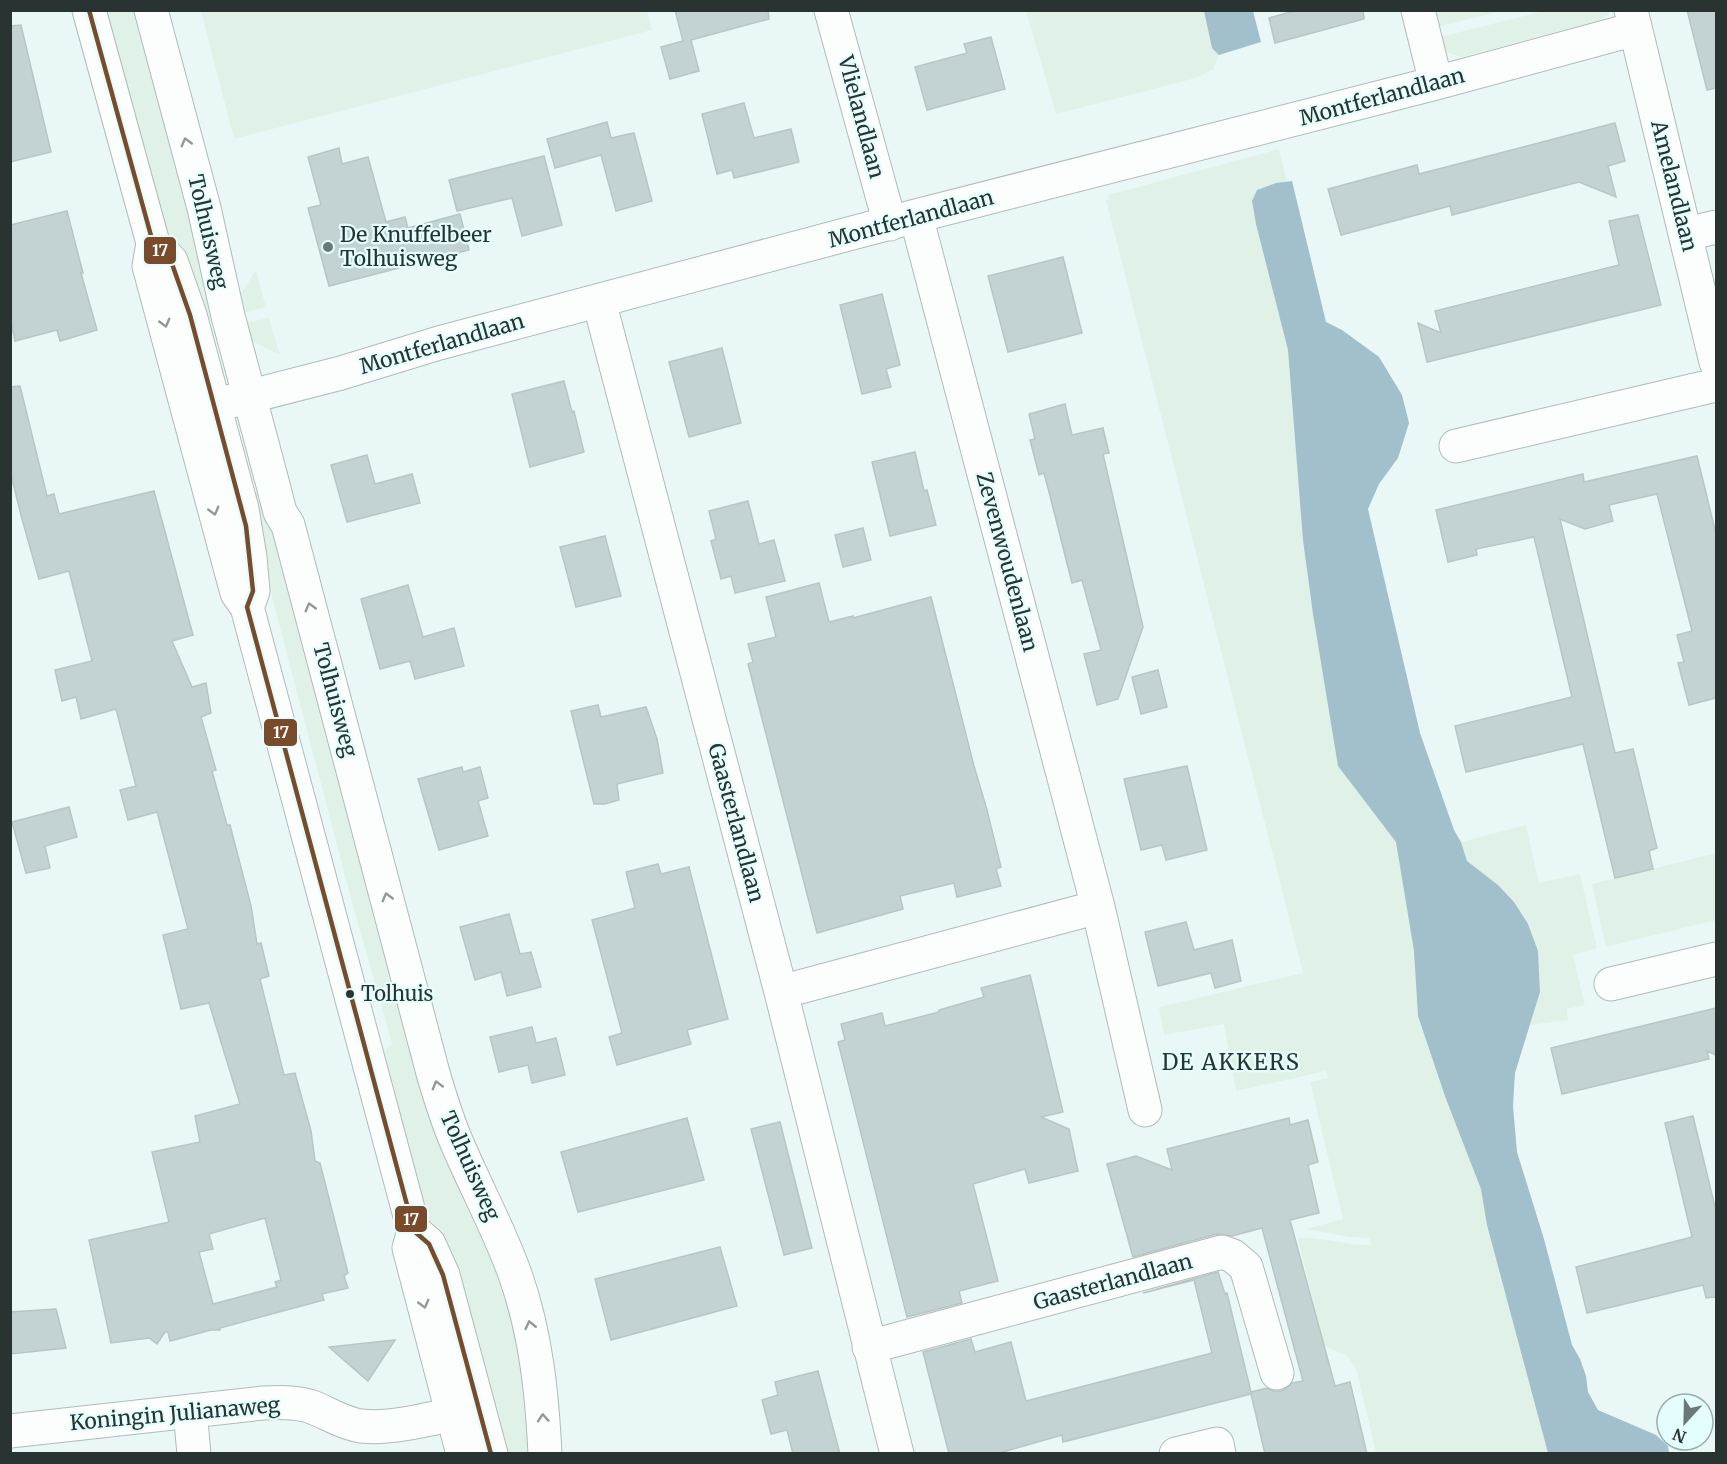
<svg xmlns="http://www.w3.org/2000/svg" width="1727" height="1464" font-family="Merriweather,serif">
<style>
.green{fill:#e0f2e7}
.water{fill:#a2bfcc}
.building{fill:#c3d3d4;stroke:#b9c5c5;stroke-width:1.5;fill-rule:evenodd}
.lines{fill:none;stroke-linecap:round;stroke-linejoin:round}
.street-casing{stroke:#afbbb9;stroke-width:35}
.secondary-casing{stroke:#afbbb9;stroke-width:35}
.street{stroke:#fcfefe;stroke-width:33}
.secondary{stroke:#fcfefe;stroke-width:33}
.bus-1-casing{stroke:#e3fefc;stroke-width:9}
.bus-1{stroke:#7a4b2a;stroke-width:4.5}
.oneway{stroke:#929898}
.poi-dot{fill:#6c7877;stroke:#e3fefc;stroke-width:2}
.bus-dot{fill:#293332;stroke:#e3fefc;stroke-width:2}
.labels{text-anchor:middle;stroke-width:4.5;stroke-linejoin:round;paint-order:stroke}
.bus-label{font-size:20px;fill:#293332;stroke:#e3fefc;text-anchor:start}
.street-label{font-size:21px;fill:#293332;stroke:#e3fefc}
.poi-label{font-size:21px;fill:#293332;stroke:#e3fefc;text-anchor:start}
.neighbourhood-label{font-size:22px;letter-spacing:1.5px;fill:#293332;stroke:#e3fefc}
.line-badge{stroke:#e3fefc;stroke-width:2}
.badge-label{font-size:16px;text-anchor:middle;font-weight:bold;fill:#fff}
</style>
<rect width="100%" height="100%" fill="#e9f8f7"/>
<path class="green" d="M647 10 652 30 234 139 201 11Z
M1433 10 1502 11 1437 27Z
M105 11H138L220 319 200 324 162 223Z
M1026 11H1224L1216 51 1219 55 1213 69 1196 78 1056 114Z
M1544 11H1608L1609 14 1602 19 1594 22 1461 57 1446 52 1440 37Z
M1279 149 1585 1453H1376L1356 1368 1347 1356 1324 1346 1298 1238C1322 1236 1346 1246 1371 1245L1369 1238 1350 1237 1306 1229 1343 1219 1310 1082 1328 1078 1326 1071 1236 1091 1224 1024 1164 1035 1159 1007 1303 973 1106 200 1109 199 1108 195Z
M256 270 266 307 237 314 234 305Z
M269 318 280 355 243 337 240 324Z
M266 489 507 1287 527 1372 533 1453H498L425 1224 382 1054 392 1043 353 906 245 494Z
M1526 825 1539 883 1580 874 1597 948 1573 955 1585 1005 1567 1009 1568 1020 1530 1025 1540 992 1538 951 1514 902 1498 885 1467 861 1461 842Z
M1716 853V920L1606 947 1592 884Z"/>
<path class="water" d="M1204 11H1253L1261 42 1219 55 1212 48Z
M1292 181 1326 322 1342 330 1379 357 1402 395 1409 423 1398 458 1379 484 1368 509 1420 733 1454 830 1461 842 1467 861 1498 885 1514 902 1528 924 1538 951 1540 992 1515 1073 1513 1106 1517 1152 1544 1239 1572 1345 1580 1359 1586 1376 1588 1392 1598 1410 1656 1435 1668 1446 1669 1453H1548L1487 1225 1481 1189 1446 1099 1418 1016 1414 951 1396 842 1338 766 1313 614 1303 540 1288 350 1256 224 1252 201 1257 190 1276 183Z"/>
<path class="building" d="M675 10H768L769 19 691 40 699 71 670 79 661 47 683 41Z
M1297 10H1363L1364 19 1275 43 1269 18Z
M1687 10H1716V88L1707 90Z
M21 25 51 152 10 162V26Z
M991 37 1005 89 927 110 915 67 967 53 964 44Z
M744 103 754 138 791 129 799 162 734 178 732 170 717 174 702 114Z
M607 122 611 138 634 133 652 201 616 211 601 155 555 168 547 139Z
M1615 123 1625 161 1608 166 1616 197 1579 182 1452 215 1450 206 1341 235 1328 189 1417 165 1419 174Z
M339 148 342 164 368 157 386 222 405 217 408 228 460 214 469 250 329 286 308 208 321 205 308 157Z
M544 156 562 225 522 236 512 198 457 211 449 180Z
M67 211 83 273H81L97 330 60 341 57 330 15 341 10 318V225Z
M1638 215 1661 305 1427 362 1418 323 1441 333 1435 311 1619 265 1609 221Z
M1063 257 1082 333 1008 352 988 276Z
M882 294 900 365 886 369 891 387 862 394 840 305Z
M722 348 741 423 689 437 669 362Z
M564 381 572 412 574 411 584 452 530 467 512 394Z
M20 386 47 496 54 494 59 514 154 491 193 635 172 641 192 687 206 683 211 713 201 717 216 770 212 771 227 825H230L251 906 257 944 261 943 269 976 260 979 284 1075 295 1073 311 1131 315 1161 320 1163 348 1273 344 1276 348 1288 322 1294 324 1300 220 1328V1330H211L170 1341 168 1332H165L157 1344 149 1338 111 1343 89 1240 169 1222 152 1152 200 1142 195 1116 240 1104 209 1003 181 1009 163 935 188 929 157 812 128 820 120 790 136 786 116 709 81 719 76 697 62 701 55 670 92 661 69 571 39 579 22 519 10 471V387ZM265 1218 281 1280 275 1282 277 1287 213 1304 199 1252 213 1249 209 1234Z
M1065 404 1072 435 1103 428 1109 453 1103 454 1143 627 1118 699 1097 705 1084 654 1101 650 1082 580 1072 583 1049 492 1044 473 1039 475 1030 440 1035 439 1029 414Z
M915 452 924 491 927 490 936 525 890 536 872 462Z
M367 455 375 484 412 474 420 503 347 522 331 465Z
M1697 456 1716 534V698L1689 705 1678 663 1684 662 1677 635 1692 631 1657 494 1609 505 1613 521 1585 529 1560 519 1615 753 1633 749 1657 848 1649 851 1653 869 1615 878 1583 744 1466 772 1455 726 1572 697 1534 537 1476 549 1477 555 1448 562 1436 510 1583 474 1584 482Z
M748 501 759 544 774 540 785 581 735 593 731 576 721 579 711 541 716 539 709 511Z
M863 528 871 560 843 567 835 535Z
M605 536 621 596 576 607 560 547Z
M819 583 829 622 853 616V618L931 597 974 766 987 810 1001 867 996 869 1001 886 957 897 954 883 900 896 903 909 817 933 748 664 753 662 748 644 776 637 766 597Z
M408 585 423 637 454 628 464 666 415 679 410 661 380 669 361 599Z
M1158 670 1167 707 1141 714 1132 677Z
M598 705 601 717 646 707 657 739 663 773 617 784 619 800 605 804H594L571 711Z
M1187 766 1207 850 1166 860 1162 845 1141 850 1124 779Z
M462 767 463 772 480 767 488 798 478 801 488 836 439 850 418 779Z
M69 807 77 837 45 846 50 868 26 873 12 822Z
M658 864 661 874 689 867 728 1019 687 1030 691 1044 617 1065 609 1037 622 1033 592 920 635 908 626 872Z
M509 914 520 954 531 952 541 987 507 996 501 972 475 980 460 927Z
M1186 922 1194 950 1232 940 1241 981 1215 988 1211 973 1158 986 1145 932Z
M1030 975 1063 1112 1041 1117 1069 1129 1078 1171 1029 1183 1025 1169 973 1184 998 1281 959 1291 962 1303 907 1317 838 1042 845 1040 841 1024 882 1013 885 1026 939 1012V1010L984 997 981 988Z
M1716 1008V1055L1707 1051 1709 1059 1562 1094 1551 1048Z
M532 1027 536 1043 556 1038 565 1075 532 1083 528 1065 499 1072 490 1037Z
M1693 1116 1716 1211V1297L1706 1298 1703 1285 1587 1313 1576 1267 1692 1237 1665 1123Z
M687 1118 704 1180 578 1212 561 1152Z
M1289 1118 1290 1125 1308 1120 1318 1162 1308 1165 1319 1213 1290 1220 1335 1386 1350 1382 1367 1454H1265L1251 1394 1063 1442 1062 1435 996 1454H949L923 1352 971 1339 975 1352 1011 1342 1026 1401 1212 1353 1194 1280 1143 1293 1218 1272 1225 1294 1227 1293 1251 1392 1267 1388 1273 1391H1282L1292 1383 1303 1381 1262 1228 1232 1236 1217 1234 1133 1257 1107 1164 1136 1156 1172 1170 1167 1149Z
M780 1122 812 1248 784 1255 751 1129Z
M720 1247 737 1306 611 1340 595 1279Z
M56 1309 66 1348 10 1354V1312Z
M395 1340 368 1381 329 1347Z
M818 1371 840 1454H793L787 1430 771 1434 762 1400 778 1395 775 1382Z"/>
<g class="lines">
<defs>
<path id="street" d="M151 10 204 208 228 316 272 481 280 512 288 525 433 1073C440 1097 447 1120 457 1143 476 1188 500 1231 516 1277 536 1335 542 1393 545 1454
M831 10 890 224
M1418 10 1436 83
M1631 10 1716 362
M916 216 1098 907 1145 1110
M1687 234 1716 227
M599 301 781 992 897 1454
M228 402 341 373 439 343 916 216 1436 83 1635 29
M1456 446 1716 385
M1611 984 1716 959
M781 992 1098 907
M869 1347 1222 1252 1233 1256 1246 1267 1277 1373
M190 1411 194 1454
M10 1431 263 1403C278 1402 295 1402 309 1406 327 1412 341 1423 361 1426 395 1430 445 1415 478 1408
M1176 1454 1217 1444 1219 1454"/>
<path id="secondary" d="M89 10 153 243 149 266 237 593 247 607 414 1231 409 1248 463 1454
M153 243 171 261 190 315 242 509 250 557 253 591 250 600
M414 1231 429 1244 443 1275 491 1454"/>
</defs>
<use href="#street" class="street-casing"/>
<use href="#secondary" class="secondary-casing"/>
<use href="#street" class="street"/>
<use href="#secondary" class="secondary"/>
<defs>
<path id="bus-1" d="M89 10 153 243 171 261 190 315 246 526 253 591 247 607 414 1231 429 1244 443 1275 491 1454"/>
</defs>
<use href="#bus-1" class="bus-1-casing"/>
<use href="#bus-1" class="bus-1"/>
</g>
<defs><path id="oneway-chevron" d="M-2-3.5L2.5 0L-2 3.5" fill="none" stroke-width="1.6" stroke-linecap="round" stroke-linejoin="round" transform="scale(1.5)"/></defs>
<g class="oneway">
<use href="#oneway-chevron" transform="translate(186 142) rotate(-105)"/>
<use href="#oneway-chevron" transform="translate(165 323) rotate(75)"/>
<use href="#oneway-chevron" transform="translate(214 511) rotate(75)"/>
<use href="#oneway-chevron" transform="translate(310 607) rotate(-105)"/>
<use href="#oneway-chevron" transform="translate(387 897) rotate(-105)"/>
<use href="#oneway-chevron" transform="translate(437 1085) rotate(-106)"/>
<use href="#oneway-chevron" transform="translate(424 1304) rotate(75)"/>
<use href="#oneway-chevron" transform="translate(530 1325) rotate(-103)"/>
<use href="#oneway-chevron" transform="translate(543 1418) rotate(-94)"/>
</g>
<circle class="poi-dot" cx="328" cy="247" r="6"/>
<circle class="bus-dot" cx="350" cy="994" r="5"/>
<g class="labels">
<g class="bus-label">
<text x="361" y="1001">Tolhuis</text>
</g>
<g class="street-label">
<text transform="translate(1382 97) rotate(-15)" y="7">Montferlandlaan</text>
<text transform="translate(861 117) rotate(75)" y="7">Vlielandlaan</text>
<text transform="translate(1674 186) rotate(76)" y="7">Amelandlaan</text>
<text transform="translate(911 219) rotate(-15)" y="7">Montferlandlaan</text>
<text transform="translate(208 232) rotate(77)" y="7">Tolhuisweg</text>
<text transform="translate(442 344) rotate(-16)" y="7">Montferlandlaan</text>
<text transform="translate(1007 562) rotate(75)" y="7">Zevenwoudenlaan</text>
<text transform="translate(335 700) rotate(75)" y="7">Tolhuisweg</text>
<text transform="translate(736 823) rotate(75)" y="7">Gaasterlandlaan</text>
<text transform="translate(470 1166) rotate(66)" y="7">Tolhuisweg</text>
<text transform="translate(1113 1282) rotate(-15)" y="7">Gaasterlandlaan</text>
<text transform="translate(175 1414) rotate(-5)" y="7">Koningin Julianaweg</text>
</g>
<g class="poi-label">
<text x="340" y="242">De Knuffelbeer<tspan x="340" dy="24">Tolhuisweg</tspan></text>
</g>
<g class="neighbourhood-label">
<text x="1231" y="1070">DE AKKERS</text>
</g>
</g>
<g class="line-badge">
<rect x="143" y="236" width="34" height="29" rx="6" fill="#7a4b2a"/>
<rect x="263" y="718" width="35" height="29" rx="6" fill="#7a4b2a"/>
<rect x="394" y="1205" width="34" height="28" rx="6" fill="#7a4b2a"/>
</g>
<g class="badge-label">
<text x="160" y="256">17</text>
<text x="281" y="738">17</text>
<text x="411" y="1225">17</text>
</g>
<rect width="1727" height="1464" fill="none" stroke="#293332" stroke-width="24"/>
<g transform="translate(1685 1422) rotate(202)"><circle r="28" fill="#e3fefc" stroke="#99adab" stroke-width="1.5"/>
<path d="M0-4.5L10 22L0 15L-10 22Z" fill="#6c7877"/>
<text y="-9" font-size="16" font-weight="bold" text-anchor="middle" fill="#293332">N</text>
</g>
</svg>
